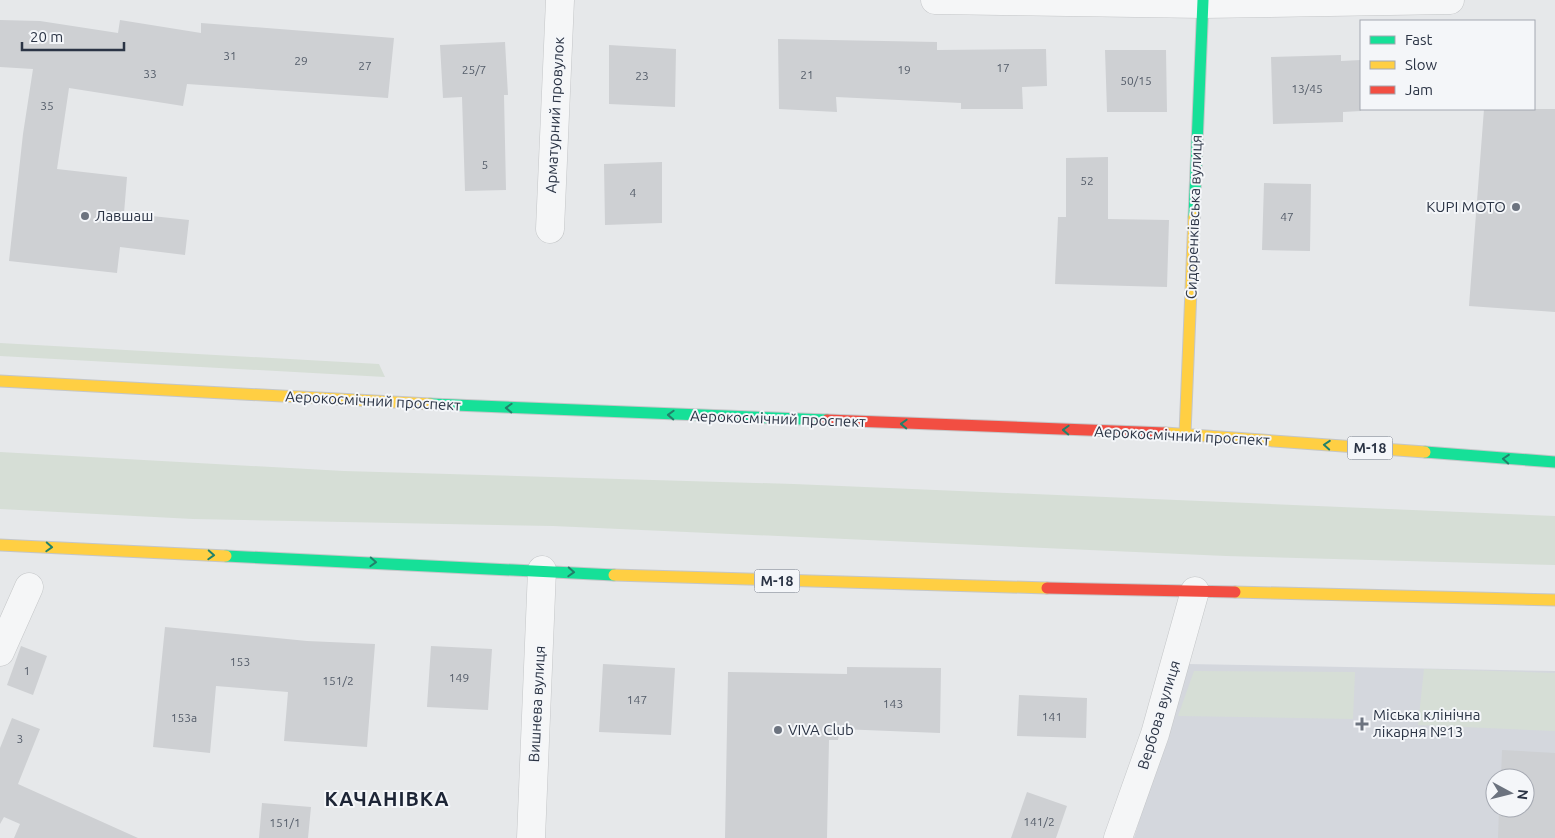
<svg xmlns="http://www.w3.org/2000/svg" width="1555" height="838" font-family="Ubuntu,sans-serif">
<style>
.built{fill:#d4d7dd;fill-rule:evenodd}
.green{fill:#d6ded6}
.building{fill:#ced0d3}
.lines{fill:none;stroke-linecap:round;stroke-linejoin:round}
.street-casing{stroke:#c4c6c8;stroke-width:29}
.fast-casing{stroke:#c4c6c8;stroke-width:13}
.slow-casing{stroke:#c4c6c8;stroke-width:13}
.jam-casing{stroke:#c4c6c8;stroke-width:13}
.street{stroke:#f5f6f7;stroke-width:28}
.fast{stroke:#16e098;stroke-width:11}
.slow{stroke:#ffcf43;stroke-width:11}
.jam{stroke:#f24e42;stroke-width:11}
.oneway{stroke:#22816a}
.poi-dot{fill:#6c737f;stroke:#f4f6f9;stroke-width:2}
.labels{text-anchor:middle;stroke-width:4;stroke-linejoin:round;paint-order:stroke}
.number-label{font-size:12px;fill:#545c69}
.shield{fill:#f4f6f9;stroke:#676e7b;stroke-width:1}
.shield-label{font-size:14px;font-weight:bold;fill:#2b3445}
.street-label{font-size:15px;fill:#2b3445;stroke:#f4f6f9}
.poi-label{font-size:15px;fill:#2b3445;stroke:#f4f6f9;text-anchor:start}
.district-label{font-size:20px;font-weight:bold;letter-spacing:1px;fill:#1d2536;stroke:#f4f6f9}
</style>
<rect width="100%" height="100%" fill="#e6e8ea"/>
<path class="built" d="M1187 664 1555 671V838H1134ZM1495 778H1525V808H1495Z"/>
<path class="green" d="M0 343 379 364 385 377 0 356Z
M0 452 344 471 794 484 1555 516V565L1226 556 553 526 193 519 0 509Z
M1424 669 1555 673V731L1418 725Z
M1194 671 1355 672 1353 719 1178 716Z"/>
<path class="building" d="M0 20 40 21 118 33 120 20 201 33V23L394 38 388 98 187 84 183 106 69 88 57 169 127 177 124 213 189 220 185 255 120 247 117 273 9 261 23 134 33 69 0 67Z
M778 39 937 42V50L1046 49 1047 86 1022 87 1023 109H961V103L836 97 837 112 779 109Z
M505 42 508 95H504L506 190 465 191 462 97 443 98 440 45Z
M609 45 676 49 675 107 609 104Z
M1105 50H1166L1167 112H1107Z
M1341 55V61L1361 60V111L1343 112V122L1273 124 1271 57Z
M1484 109H1555V312L1469 306Z
M1108 157V219L1169 220 1167 287 1055 284 1058 217H1066V158Z
M662 162V223L605 225 604 164Z
M1264 183 1311 184 1310 251 1262 250Z
M165 627 307 641 375 644 367 747 284 741 288 692 216 686 210 753 153 747Z
M21 646 47 656 33 695 7 685Z
M431 646 492 649 488 710 427 707Z
M603 664 675 668 671 735 599 732Z
M847 667 941 668 940 733 840 729 838 740H829L827 838H725L728 672 847 674Z
M1019 695 1087 698 1086 738 1017 736Z
M12 718 40 729 18 784 138 838H14L20 824 4 817 0 824V748Z
M1502 750 1555 753V838H1498L1499 808H1525V778H1501Z
M1027 792 1067 806 1056 838H1011Z
M262 803 311 807 308 838H259Z"/>
<g class="lines">
<defs>
<path id="street" d="M935 0 1203 4 1450 0
M550 229 560 0
M0 652 29 587
M531 838 542 570
M1118 838 1155 734 1195 591"/>
<path id="fast" d="M1194 217 1203 0
M430 404 827 420
M1425 452 1555 462
M226 556 614 575"/>
<path id="slow" d="M0 381 430 404
M1165 433 1425 452
M1185 434 1194 217
M0 545 226 556
M614 575 1047 588
M1235 592 1555 600"/>
<path id="jam" d="M827 420 1165 433
M1047 588 1235 592"/>
</defs>
<use href="#street" class="street-casing"/>
<use href="#fast" class="fast-casing"/>
<use href="#slow" class="slow-casing"/>
<use href="#jam" class="jam-casing"/>
<use href="#street" class="street"/>
<use href="#fast" class="fast"/>
<use href="#slow" class="slow"/>
<use href="#jam" class="jam"/>
</g>
<defs><path id="oneway-chevron" d="M-2-3.5L2.5 0L-2 3.5" fill="none" stroke-width="1.6" stroke-linecap="round" stroke-linejoin="round" transform="scale(1.25)"/></defs>
<g class="oneway">
<use href="#oneway-chevron" transform="translate(509 408) rotate(-178)"/>
<use href="#oneway-chevron" transform="translate(671 415) rotate(-178)"/>
<use href="#oneway-chevron" transform="translate(904 424) rotate(-178)"/>
<use href="#oneway-chevron" transform="translate(1066 430) rotate(-178)"/>
<use href="#oneway-chevron" transform="translate(1327 445) rotate(-176)"/>
<use href="#oneway-chevron" transform="translate(1506 459) rotate(-176)"/>
<use href="#oneway-chevron" transform="translate(49 547) rotate(3)"/>
<use href="#oneway-chevron" transform="translate(211 555) rotate(3)"/>
<use href="#oneway-chevron" transform="translate(373 562) rotate(3)"/>
<use href="#oneway-chevron" transform="translate(571 572) rotate(3)"/>
</g>
<g class="poi-dot">
<circle cx="1516" cy="207" r="5"/>
<circle cx="85" cy="216" r="5"/>
<path d="M1359.5 716.5h5v5h5v5h-5v5h-5v-5h-5v-5h5z"/>
<circle cx="778" cy="730" r="5"/>
</g>
<g class="labels">
<g class="number-label">
<text x="230" y="60">31</text>
<text x="301" y="65">29</text>
<text x="365" y="70">27</text>
<text x="1003" y="72">17</text>
<text x="474" y="74">25/7</text>
<text x="904" y="74">19</text>
<text x="150" y="78">33</text>
<text x="807" y="79">21</text>
<text x="642" y="80">23</text>
<text x="1136" y="85">50/15</text>
<text x="1307" y="93">13/45</text>
<text x="47" y="110">35</text>
<text x="485" y="169">5</text>
<text x="1087" y="185">52</text>
<text x="633" y="197">4</text>
<text x="1287" y="221">47</text>
<text x="240" y="666">153</text>
<text x="27" y="675">1</text>
<text x="459" y="682">149</text>
<text x="338" y="685">151/2</text>
<text x="637" y="704">147</text>
<text x="893" y="708">143</text>
<text x="1052" y="721">141</text>
<text x="184" y="722">153а</text>
<text x="20" y="743">3</text>
<text x="1039" y="826">141/2</text>
<text x="285" y="827">151/1</text>
</g>
<g class="shield">
<rect x="1347.5" y="436.5" width="45" height="23" rx="4"/>
<rect x="754.5" y="569.5" width="45" height="23" rx="4"/>
</g>
<g class="shield-label">
<text x="1370" y="453">М-18</text>
<text x="777" y="586">М-18</text>
</g>
<g class="street-label">
<text transform="translate(555 115) rotate(-87)" y="5">Арматурний провулок</text>
<text transform="translate(1194 217) rotate(-88)" y="5">Сидоренківська вулиця</text>
<text transform="translate(373 401) rotate(3)" y="5">Аерокосмічний проспект</text>
<text transform="translate(778 419) rotate(2)" y="5">Аерокосмічний проспект</text>
<text transform="translate(1182 436) rotate(3)" y="5">Аерокосмічний проспект</text>
<text transform="translate(537 704) rotate(-87)" y="5">Вишнева вулиця</text>
<text transform="translate(1159 715) rotate(-73)" y="5">Вербова вулиця</text>
</g>
<g class="poi-label">
<text x="1506" y="212" text-anchor="end">KUPI MOTO</text>
<text x="95" y="221">Лавшаш</text>
<text x="1373" y="720">Міська клінічна<tspan x="1373" dy="17">лікарня №13</tspan></text>
<text x="788" y="735">VIVA Club</text>
</g>
<g class="district-label">
<text x="387" y="806">КАЧАНІВКА</text>
</g>
</g>
<rect x="1360" y="20" width="175" height="90" fill="#f4f6f9" stroke="#a4a8b1"/>
<rect x="1370" y="36" width="25" height="8" fill="#16e098" stroke="#a4a8b1"/>
<text x="1405" y="45" font-size="15" fill="#2b3445">Fast</text>
<rect x="1370" y="61" width="25" height="8" fill="#ffcf43" stroke="#a4a8b1"/>
<text x="1405" y="70" font-size="15" fill="#2b3445">Slow</text>
<rect x="1370" y="86" width="25" height="8" fill="#f24e42" stroke="#a4a8b1"/>
<text x="1405" y="95" font-size="15" fill="#2b3445">Jam</text>
<g transform="translate(1510 793) rotate(97)"><circle r="24" fill="#f4f6f9" stroke="#a4a8b1"/>
<path d="M0-4L9 19L0 12L-9 19Z" fill="#6c737f"/>
<text y="-8" font-size="14" font-weight="bold" text-anchor="middle" fill="#2b3445">N</text>
</g>
<path d="M22 42v8h102v-8" fill="none" stroke="#2b3445" stroke-width="2.5"/>
<text x="30" y="42" font-size="15" fill="#2b3445" stroke="#f4f6f9" stroke-width="4" paint-order="stroke">20 m</text>
</svg>
